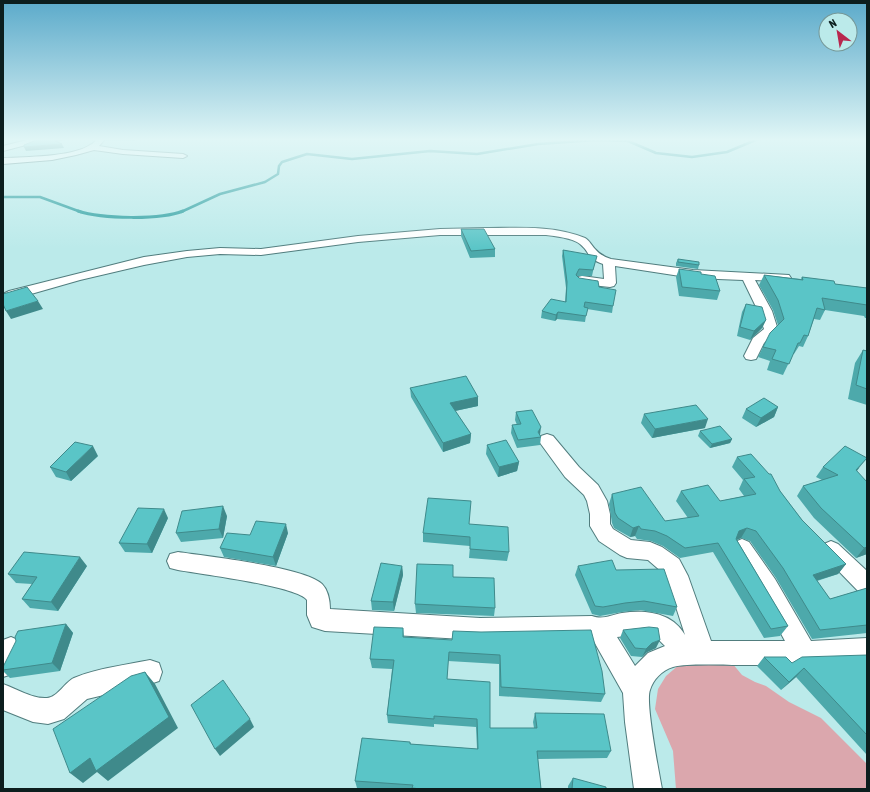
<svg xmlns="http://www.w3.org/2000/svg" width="870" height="792" font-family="'Asap Condensed',sans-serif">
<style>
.green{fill:#dba7ad}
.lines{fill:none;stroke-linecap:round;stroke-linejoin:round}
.stream-far1{stroke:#289c9e;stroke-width:2.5}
.stream{stroke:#289c9e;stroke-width:3}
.minor-casing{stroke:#517d7e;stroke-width:2}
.minor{fill:#fff;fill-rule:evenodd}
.wall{fill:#4da9ab}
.shaded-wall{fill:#3f8a8b}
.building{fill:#5ac5c7;stroke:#3f8a8b}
</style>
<rect width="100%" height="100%" fill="#bbeaea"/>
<path class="green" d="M732 663 742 675 755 682 766 686 789 702 821 718 867 764V789H676L673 751 655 709 658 689 666 676 680 664Z"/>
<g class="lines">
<path class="stream-far1" d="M3 197H40L81 212
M181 212 220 194 265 182 278 174 279 166 282 162 307 154 352 159 430 151 477 154 538 144 596 140 628 141 656 153 692 157 727 152 758 139"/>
<path class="stream" d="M78 211C102 219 161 220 183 211"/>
<defs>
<path id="minor" d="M31 139H42L41 141 3 151V146Z
M97 139H105L99 146 123 150 183 154 187 156 183 158 123 154 94 150 76 155 52 160 3 164V158C25 157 72 157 90 145 93 144 95 141 97 139Z
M486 228C519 228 554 225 585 238 589 240 592 246 595 249 600 255 605 257 611 259L693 270 789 275 791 278 789 281 785 282 755 280 772 311 778 330 764 343 756 359 751 360 746 359 744 356 753 338 764 329 758 311 743 280 693 278 615 266 616 283 614 286 610 287 582 284 578 283 576 280 578 277 582 276 604 279 603 264C586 258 591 253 580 244 573 238 555 236 546 235H440L358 242 261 255 220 254 187 257 144 265 80 280 3 302V294L9 291 144 257 187 251 220 248 261 249 358 236 440 229Z
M547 434 553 436 579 467 598 485 607 501 610 514V524L613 529 631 540 650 542 662 547 679 559 688 576 711 641H785L759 593 732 548 735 542 742 539 749 542 775 579 811 641 867 638V662C824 664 782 665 739 665 722 665 688 663 673 667 662 670 653 680 650 690 645 702 659 772 662 789H634L625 722 623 693 592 638 480 640 325 631 312 627 307 615V600C297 586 200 574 178 570L170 568 167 561 170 554 178 552C205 556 305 567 322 584 328 590 330 601 330 609L480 618 592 616C603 620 611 615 622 613 646 609 673 613 685 635L667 579 663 573 648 560 627 558 620 555 599 541 590 526V514L587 501 584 495 565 477 538 440 541 436ZM645 634 654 635 665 646 648 653 635 666 617 637Z
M831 541 838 544 867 571V595L859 592 824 556 821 550 824 544Z
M11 637 20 641 23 649 12 674 3 677V640Z
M150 660 159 663 162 672 159 681 150 684 87 699 64 719 48 724 33 722 3 710V684C17 689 32 699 47 698 58 697 65 682 74 678 97 668 126 665 150 660Z"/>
</defs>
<use href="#minor" class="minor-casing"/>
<use href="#minor" class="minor"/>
</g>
<path class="wall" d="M105 139H138L134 141H105Z
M461 229 495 249V257L470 258 461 236Z
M563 250 595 262 592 276H577L579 278 599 287 613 306 612 313 587 309 585 322 557 319 555 321 541 318 542 311 565 302 566 288 562 256Z
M678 259 699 265 698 269 676 266V263Z
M679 269 701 274 720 291 717 300 679 296 676 277Z
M764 275 801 279 802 277 835 284 867 288V318H865L864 316 825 310 820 320 814 319 808 336 803 347 799 346 794 354H793L783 375 767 370 770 361 758 357 763 347 778 325 773 310 759 285Z
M746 304 766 320 762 328 750 340 737 336 742 312Z
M863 350 867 351V405L848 399 855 363Z
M410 388 478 397V406L455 411 471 434 470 443 443 452 411 397Z
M778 407 774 417 756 427 742 418 746 409Z
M516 412 540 435 541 437 540 445 517 448 511 433 512 425H517L515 420Z
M644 414 705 428 652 438 641 423Z
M700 431 732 439 730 443 710 448 698 436Z
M487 445 519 462 517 471 498 477 486 454Z
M98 456 71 481 56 477 50 467Z
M737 457 780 491 802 520 846 564 838 574 817 581 830 599 867 588V633L812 639 776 578 750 541 741 538 737 540 788 626 780 636 764 638 713 552 680 558 663 546 651 541 637 539 635 536 630 537 614 528 612 523 609 504 612 494 665 521 688 518 676 501 681 491 720 501 744 496 739 489 743 480 732 467Z
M823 467 859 468 857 471 867 554 856 558 814 518 797 496 803 486 822 480 816 477Z
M227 516 223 538 181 542 176 533Z
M168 518 152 553 125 552 119 543Z
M469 524 509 552 507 561 469 558 470 546 423 542V533Z
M288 533 276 566 224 557 220 548 250 535Z
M87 566 58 611 30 608 22 599 32 584 16 583 8 574Z
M402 566 403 575 394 611 372 610 371 601Z
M578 566 616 570 677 607 673 616 640 610 622 612 600 616 592 614 575 575Z
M453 577 495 608 494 616 416 613 415 604Z
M66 624 73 633 60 671 10 678 3 671V667Z
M403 628 404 637 452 640 453 631 605 694 601 702 499 696V664L448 661 447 679 490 728H534L533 722 535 713 611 751 607 758 538 759 541 789H365L357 788 355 781 410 742 411 744 477 749 476 727 434 724V727L388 723 387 715 392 669 372 668 370 659Z
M623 630 656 648 647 652 642 657 631 656 620 638Z
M867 655V755L796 677 781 690 757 666 764 657 792 663Z
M573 778 606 789H568V786Z"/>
<path class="shaded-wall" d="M56 139H68L67 140 60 141 56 143 54 140Z
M133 139H138L134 141Z
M62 144 64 148 26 151 24 147Z
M38 301 43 309 11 319 6 311Z
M558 312 557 319 555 321 556 315Z
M766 320 762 328 750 340 754 331Z
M478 397V406L450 412V403Z
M778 407 774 417 756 427 761 418Z
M708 419 705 428 652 438 655 429Z
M541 427 540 435 538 432Z
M471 434 470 443 443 452V443Z
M732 439 730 443 710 448 712 444Z
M93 446 98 456 71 481 66 472Z
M867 458 859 468 849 480 856 470Z
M519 462 517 471 498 477 499 467Z
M223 506 227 516 223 538 219 529Z
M164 509 168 518 152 553 147 544Z
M286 524 288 533 276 566 273 557Z
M639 526 635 536 630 537 633 528Z
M747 528 741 538 734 541 739 531Z
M867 547V554L856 558 864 548Z
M80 557 87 566 58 611 51 602Z
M846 564 838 574 805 584 813 575Z
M402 566 403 575 394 611 393 602Z
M66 624 73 633 60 671 52 663Z
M660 640 656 648 647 652 642 657 646 649 652 643Z
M804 668 796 677 781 690 789 682Z
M145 672 155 684 178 728 108 781 97 772 83 783 70 773Z
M250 719 254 727 220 756 215 749Z"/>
<path class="building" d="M39 139H56L54 140 55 141 62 144 24 147V145Z
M461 229H484L495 249 471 251Z
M563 250 597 256 593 270 579 269 576 275 579 278 598 281 599 287 616 290 613 306 585 302 584 307 588 308 586 316 558 312 556 315 542 311 551 299 566 302 567 282Z
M678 259 699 262V265L678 262Z
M679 269 701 272V274L715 276 720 291 682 287Z
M764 275 803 280 802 277 834 281 835 284 867 288V305L822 298 825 310 817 308 808 336 804 335 800 343H798L789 364 772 359 776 350 763 347 770 333 784 319 778 300Z
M27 287 38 301 6 311 3 304V294Z
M746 304 762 307 766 320 754 331 740 327Z
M863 350 867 351V389L856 385Z
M466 376 478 397 450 403 471 434 443 443 410 388Z
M764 398 778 407 761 418 746 409Z
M696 405 708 419 655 429 644 414Z
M532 410 541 427 538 432 541 437 518 440 512 425 521 424 516 412Z
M720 426 732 439 712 444 700 431Z
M506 440 519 462 499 467 487 445Z
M75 442 93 446 66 472 50 467Z
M845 446 867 458 856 470 867 482V547L864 548 821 508 803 486 838 475 823 467Z
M751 454 769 474H771L780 491 802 520 846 564 813 575 830 599 867 588V625L820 630 783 568 756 531 747 528 739 531 736 539 788 626 771 629 718 543 685 548 667 536 655 531 641 529 639 526 633 528 618 518 615 513 612 494 641 487 665 521 699 516 681 491 708 485 720 501 756 494 744 479 755 477 737 457Z
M428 498 471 501 469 524 508 527 509 552 470 549V537L423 533Z
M223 506 219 529 176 533 182 511Z
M138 508 164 509 147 544 119 543Z
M256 521 286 524 273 557 220 548 227 533 250 535Z
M24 552 80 557 51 602 22 599 37 577 8 574Z
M612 560 616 570 664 569 677 607 644 601 625 603 603 607 595 606 578 566Z
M381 563 402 566 393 602 371 601Z
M417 564 453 565V577L494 578 495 608 415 604Z
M66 624 52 663 3 670V667L16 641 15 637 18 631Z
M374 627 403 628V637L452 640 453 631 481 632 591 630 602 671 605 694 501 687 500 655 449 652 447 679 490 682V728H537L535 713 604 714 611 751H537L541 789H421L412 788 413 785 355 781 362 738 410 742V744L478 749 477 719 434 716V719L387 715 394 660 370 659Z
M649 627 658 628 660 640 652 643 646 649 635 648 623 630Z
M867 655V735L804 668 789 682 764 657H786L792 663 802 657Z
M145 672 169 717 96 771 90 758 70 773 53 729 131 676Z
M223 680 250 719 215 749 191 705Z
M573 778 606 787V789H572Z"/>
<linearGradient id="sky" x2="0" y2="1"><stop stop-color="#5baaca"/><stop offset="0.56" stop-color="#e0f6f6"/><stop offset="1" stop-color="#e0f6f6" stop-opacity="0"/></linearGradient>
<rect width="870" height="249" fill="url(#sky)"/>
<rect width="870" height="792" fill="none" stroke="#0c1e1e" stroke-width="8"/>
<g transform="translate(838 32) rotate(329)"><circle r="19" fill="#bbeaea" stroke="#759898"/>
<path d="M0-3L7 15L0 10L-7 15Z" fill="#b8274e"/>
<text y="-6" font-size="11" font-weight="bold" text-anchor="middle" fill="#0c1e1e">N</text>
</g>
</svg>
